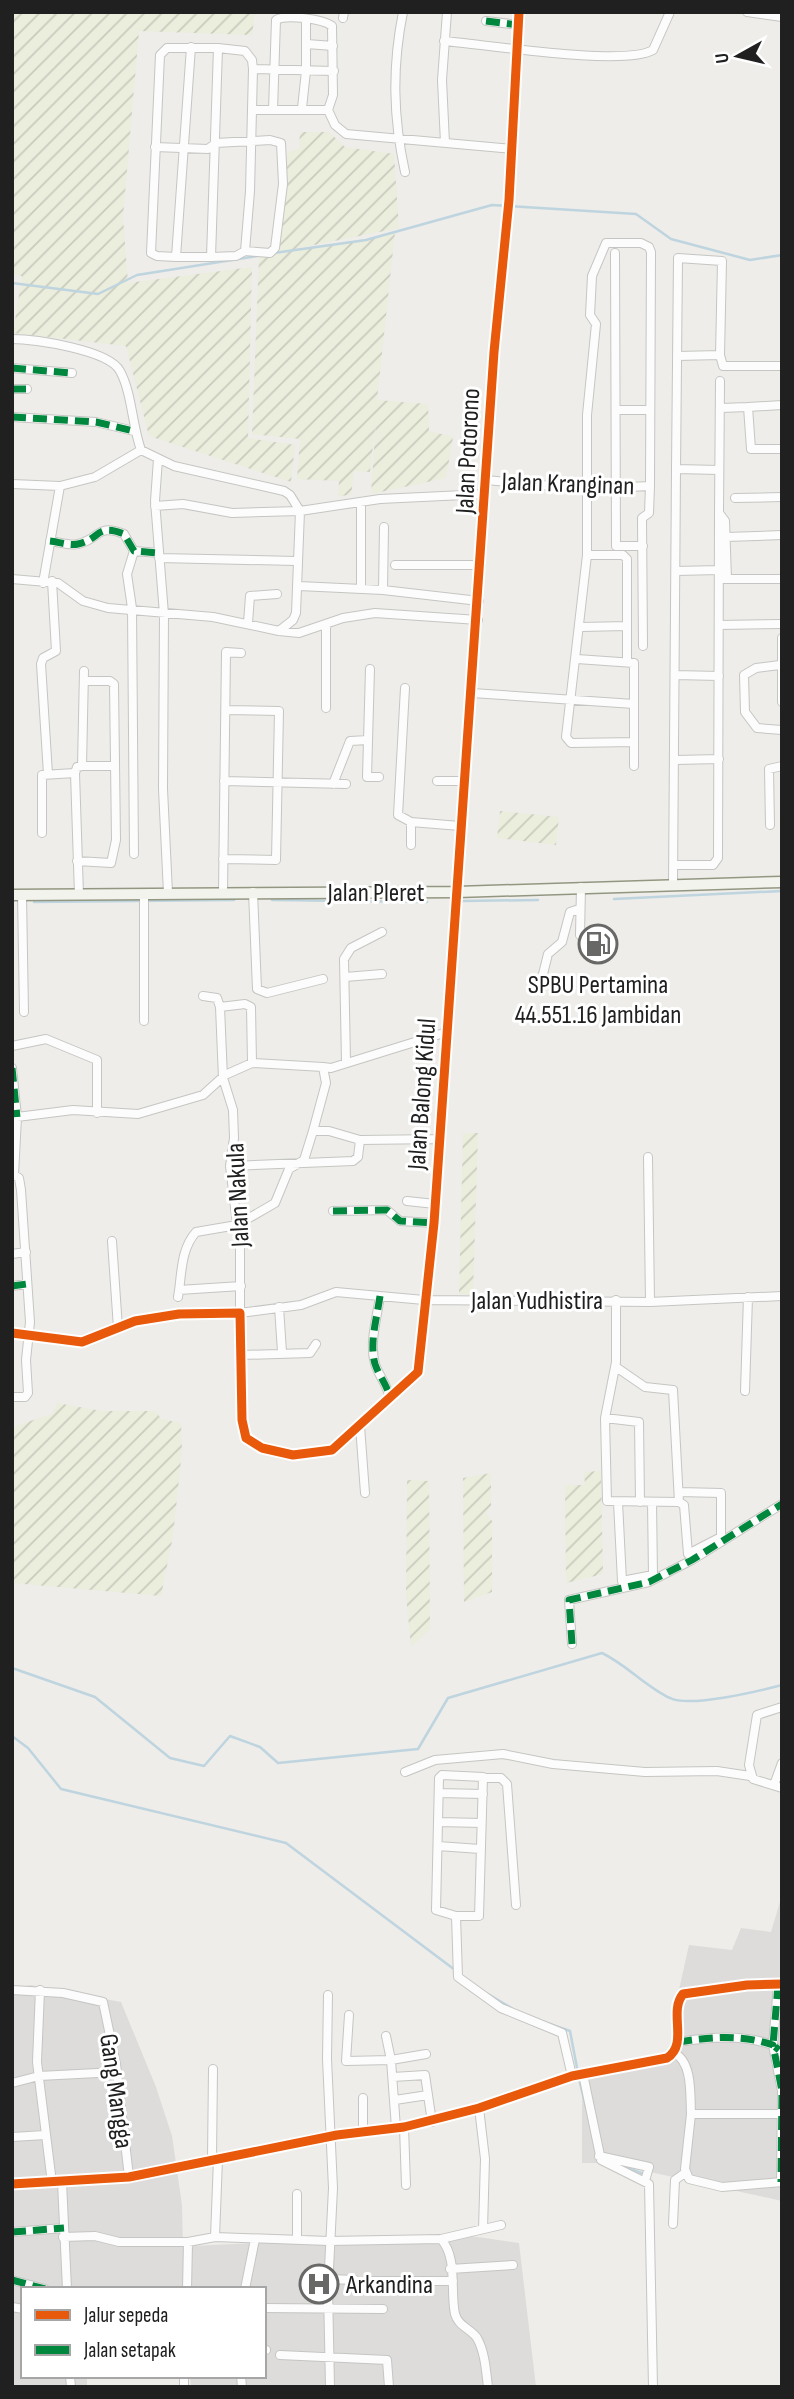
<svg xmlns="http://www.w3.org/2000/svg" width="794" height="2399" font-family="'Sofia Sans Condensed',sans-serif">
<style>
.residential{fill:#dddcda}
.farmland{fill:url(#farmland-furrows)}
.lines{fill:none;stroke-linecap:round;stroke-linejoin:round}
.stream{stroke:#bed4df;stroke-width:2.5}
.minor-casing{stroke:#c5c5c3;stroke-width:10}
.tertiary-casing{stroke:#c5c5c3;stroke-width:12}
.secondary-casing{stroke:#939781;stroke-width:13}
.minor{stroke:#fcfcfc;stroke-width:8}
.tertiary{stroke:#fcfcfc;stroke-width:10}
.secondary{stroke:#f1f3ec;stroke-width:10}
.quiet{stroke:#00873e;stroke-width:7;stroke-dasharray:14 7;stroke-linecap:butt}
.cycleway-casing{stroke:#fff;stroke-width:13}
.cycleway{stroke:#e8590c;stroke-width:9}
.labels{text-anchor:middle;stroke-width:6;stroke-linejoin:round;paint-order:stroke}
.street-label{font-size:26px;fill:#202020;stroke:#fff}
.poi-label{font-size:26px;fill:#202020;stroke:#fff}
</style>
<defs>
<pattern id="farmland-furrows" width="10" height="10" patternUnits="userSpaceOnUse" patternTransform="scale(1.75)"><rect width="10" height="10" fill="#ebeddd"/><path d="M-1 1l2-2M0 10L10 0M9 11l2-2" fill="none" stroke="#c9cbbd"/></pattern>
</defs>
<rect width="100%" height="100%" fill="#eeede9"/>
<path class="residential" d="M782 1895V2201L609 2163H582V2076L677 2059 676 2003 689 1945 732 1950 741 1928 771 1932Z
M31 1985 121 2002 156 2087 172 2136 182 2205 184 2289H23V2376H87V2387H12V1988Z
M457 2234 519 2243 536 2387H191L190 2376H264V2289H189L191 2246Z"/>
<path class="farmland" d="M12 12H255L252 35 139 31 123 217 128 283 252 267 248 438 295 445 291 482 149 436 126 346 13 333 22 276 12 274Z
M300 132H329L345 147 394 154 399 228 294 249 366 240 395 232 377 400 428 404 429 431 453 437 446 478 371 494 376 419 370 472 354 471 351 495 338 496 339 481 297 479 300 439 252 434 259 257 277 252 288 152 299 149Z
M500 811 559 817 556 845 497 838Z
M463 1133H478L473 1295 459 1294Z
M57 1403 102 1411H156L161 1419 181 1423 182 1451 173 1536 161 1596 12 1583V1427L52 1414Z
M601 1471 603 1574 566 1583 565 1485H585L584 1472Z
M491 1473V1506L486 1513 492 1521V1592L464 1602 463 1478Z
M407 1480 429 1481 430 1629 411 1647 406 1594Z"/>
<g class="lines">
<path class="stream" d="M274 253 366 240 492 205 636 214 671 239 750 260 782 255
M12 283 98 294 137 275 264 255
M614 899 782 891
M272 900 427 902
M462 901 538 900
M34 902 234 900
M12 1668 95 1697 170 1758 204 1766 230 1736 260 1747 278 1763 418 1749 448 1698 602 1653C627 1665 646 1687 670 1698 690 1708 759 1691 782 1685
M12 1736 28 1748 61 1789 286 1843 455 1970
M488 1994 513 2009
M544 2022 570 2031 578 2073
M579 2079 586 2107
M617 2164 644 2174"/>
<defs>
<path id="minor" d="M403 12C392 67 393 117 405 172
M747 12 782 17
M343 18 344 12
M486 21 519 25
M444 41C483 44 624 67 653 50L670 12
M307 44 333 46
M218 48 245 51 252 60 253 69 250 191 245 251
M253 69 334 71
M302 108 306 71V21
M253 110H328L335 125 346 134 512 149
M273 110 276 20C286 14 323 19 332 26L333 95 328 110
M445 143 442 80 447 12
M155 147 208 149 216 143 270 140 281 143 283 184 275 248 270 253 245 251
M615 253 616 546H643
M176 257H211L218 48H167L160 55 151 253 157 256 176 257 191 47
M211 257 236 256 245 251
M12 339C35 339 109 350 120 371 132 393 132 425 141 450L174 466 284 491 290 495 300 511 232 513 183 504 155 506
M677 356 720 355
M12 368 72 373
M720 381 719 513 725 521 727 579
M12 389H27
M782 405 748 407 751 449H782
M721 408 748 407
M617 410H650
M12 417 96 422 134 431
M158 459 155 501 164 614 163 789 168 893
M676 469 678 258 722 261 720 355 723 366H782
M486 480 585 489 650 486
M12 484 60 486
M735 498 782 497
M361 502V589
M726 537 782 535
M50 541C59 542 70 546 78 544 101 539 96 523 124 534L134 551 159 553
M134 551 127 574 132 608 134 854
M587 555V415L596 324 590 315 592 276 606 243H641L649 247 651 252 650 486 649 513 642 518 643 646
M159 558 296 561
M395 565H481
M676 571 719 570
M12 579 58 583 83 601 108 608 213 617 279 631 299 633 343 618 375 613 478 620
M722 579H782
M43 583 60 486 95 477 141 450
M299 586 383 590 479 601
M383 590 384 527
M248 623 250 596 277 594
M719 625 782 624
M581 627 626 626
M279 631 293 620 296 613 300 511 380 499 485 494
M782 638V702
M577 659 634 663V766
M627 661V559L623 555H587L566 737 571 743 634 742
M780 665 756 668 744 675 745 712 757 728 782 730
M370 669 367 777H379
M675 675 719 676
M405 688 398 815 411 822 460 826
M472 693 634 704
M326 708V625
M676 760 719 759
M82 766H114
M75 773 77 767 82 766 84 671
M48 774 41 664 43 658 56 651 52 581
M224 781 346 784
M437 781H464
M333 784 350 741 368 740
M770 825 769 769 782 766
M42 833V775L75 773 79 895
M411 845V822
M223 859 276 860 279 711 226 710
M77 861 111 863 116 840 114 684 110 681H84
M674 865H713L718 858 719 513
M673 885 676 469 719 470
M253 892 257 989 267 993 323 979
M223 893 226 652 241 653
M22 895 24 1012
M580 935 581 887
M345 977 382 974
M542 978 548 954 562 942 570 912 579 909
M203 996 217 998 220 1007 223 1078 233 1110 234 1138 230 1166 240 1249V1313L301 1305 336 1292 424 1300 650 1302 782 1296
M220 1007 245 1004 251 1007 252 1063
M144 1021V894
M12 1046 46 1039 97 1060V1113
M346 1062 344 959 351 948 382 932
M12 1068 17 1117
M440 1139 360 1140 329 1131H313L326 1083 323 1067 331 1068 447 1032
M648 1157 650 1302
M230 1166 353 1161 358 1157 360 1140
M407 1201 435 1204
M333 1211 387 1210 400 1221 434 1223
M112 1241 118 1328
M12 1254 26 1252
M12 1286 27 1284
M179 1290 241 1286
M380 1296C377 1318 369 1343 375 1364 379 1376 386 1383 389 1395
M178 1297C182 1275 180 1250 196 1232L237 1225 275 1203 289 1169 304 1160 313 1131
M279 1307 282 1352
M12 1333 82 1342 135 1321 179 1314 240 1313 242 1420 246 1438 262 1448 293 1455 332 1450 418 1372 434 1223 494 352 509 200 519 12
M242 1355 310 1353 316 1344
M616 1367 645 1387 673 1390 679 1502 607 1501 605 1418 616 1362V1300
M745 1391 748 1297
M12 1397H25L28 1393 26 1360 30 1322 21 1190 19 1178 14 1175 17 1117 73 1110 138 1114 203 1095 225 1075 252 1063 323 1067
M605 1418 639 1422 640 1502
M360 1426 365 1493
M679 1492 721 1493V1537L688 1554 684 1505 679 1502
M618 1502 622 1581 653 1575 652 1502
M572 1644 569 1600 649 1582 692 1560 782 1504
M782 1707 757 1715 749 1765 753 1779 782 1788
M405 1772 435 1760 503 1754 553 1764 645 1772 717 1771 750 1776
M442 1775 483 1777 479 1916H456L436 1910 439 1778Z
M483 1778H501L507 1784 516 1905
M774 1785 782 1763
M439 1793 483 1794
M439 1822 481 1823
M438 1846 480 1849
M456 1916 458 1977 501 2008 562 2033 572 2076
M778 1985 773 2045 782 2053
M12 1990 63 1993 103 2002 116 2064 129 2177
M40 1990 37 2062 52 2183
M328 1995 327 2059 333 2188 328 2289 330 2387
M349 2015 346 2061 391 2060 386 2036
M678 2042C711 2037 741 2034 773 2045L782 2091 781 2182
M674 2053C693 2062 690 2096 691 2114H780
M583 2074 601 2160 649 2184 653 2387
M393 2077 425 2075 432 2122
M12 2083 39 2076 117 2072
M363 2098V2132
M395 2100 428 2095
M479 2108 485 2159 483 2229
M691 2114 685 2169 689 2179 722 2187 782 2182
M404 2127 406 2185
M396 2128 391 2060 426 2054
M12 2137 45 2135
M599 2156 649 2167 645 2181
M212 2159 213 2069
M62 2182 67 2289
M673 2224 675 2180 685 2173
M12 2232 64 2228
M63 2237 95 2236 119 2242H188L215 2237 329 2241 441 2239C458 2258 450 2291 455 2314 458 2326 471 2329 477 2338 485 2352 486 2371 488 2387
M215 2237 218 2159
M441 2239 501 2225
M297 2240V2194
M450 2269 513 2265
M329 2279 355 2280
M12 2280 45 2289
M370 2281H453
M187 2289 188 2242
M245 2289 255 2239
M12 2307 23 2309
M264 2308 383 2309
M264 2350H266
M280 2355 387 2360 389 2387
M70 2376 71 2387
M241 2376 242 2387
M184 2387V2376"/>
<path id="tertiary" d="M12 2184 129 2177 337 2135 404 2127 479 2108 572 2076 667 2058C689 2044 668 2012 683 1994L747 1985 782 1984"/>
<path id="secondary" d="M12 895 457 892 782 882"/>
</defs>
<use href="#minor" class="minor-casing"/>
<use href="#tertiary" class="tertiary-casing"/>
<use href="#secondary" class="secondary-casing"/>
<use href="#minor" class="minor"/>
<use href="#tertiary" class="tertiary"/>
<use href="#secondary" class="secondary"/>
<path class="quiet" d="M486 21 519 25
M12 368 72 373
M12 389H27
M12 417 96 422 134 431
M50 541C59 542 70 546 78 544 101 539 96 523 124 534L134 551 159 553
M12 1068 17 1117
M333 1211 387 1210 400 1221 434 1223
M12 1286 27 1284
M380 1296C377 1318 369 1343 375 1364 379 1376 386 1383 389 1395
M572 1644 569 1600 649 1582 692 1560 782 1504
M778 1985 773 2045 779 2050
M678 2042C711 2037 741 2034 773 2045L782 2091 781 2182
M12 2232 64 2228
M12 2280 45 2289"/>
<defs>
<path id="cycleway" d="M12 1333 82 1342 135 1321 179 1314 240 1313 242 1420 246 1438 262 1448 293 1455 332 1450 418 1372 434 1223 494 352 509 200 519 12
M12 2184 129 2177 337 2135 404 2127 479 2108 572 2076 667 2058C689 2044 668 2012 683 1994L747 1985 782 1984"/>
</defs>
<use href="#cycleway" class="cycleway-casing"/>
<use href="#cycleway" class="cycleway"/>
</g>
<defs>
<symbol id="fuel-ring" viewBox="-11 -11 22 22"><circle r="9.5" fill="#fff" stroke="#686866" stroke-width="1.5"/><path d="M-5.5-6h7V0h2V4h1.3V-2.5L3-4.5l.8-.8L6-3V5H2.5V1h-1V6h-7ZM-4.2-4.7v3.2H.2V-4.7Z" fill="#686866"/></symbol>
<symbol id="hospital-ring" viewBox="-11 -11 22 22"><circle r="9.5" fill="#fff" stroke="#686866" stroke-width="1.5"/><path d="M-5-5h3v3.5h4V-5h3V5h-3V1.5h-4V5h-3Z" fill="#686866"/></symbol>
</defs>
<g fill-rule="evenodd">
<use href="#fuel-ring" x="576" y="922" width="44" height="44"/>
<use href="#hospital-ring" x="297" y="2262" width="44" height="44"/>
</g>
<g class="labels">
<g class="street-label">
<text transform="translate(467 451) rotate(-87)" y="9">Jalan Potorono</text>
<text transform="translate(568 483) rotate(2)" y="9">Jalan Kranginan</text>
<text x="376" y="901">Jalan Pleret</text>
<text transform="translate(421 1094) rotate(-86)" y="9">Jalan Balong Kidul</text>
<text transform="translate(237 1195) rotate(-93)" y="9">Jalan Nakula</text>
<text x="537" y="1309">Jalan Yudhistira</text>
<text transform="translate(117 2091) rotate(82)" y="9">Gang Mangga</text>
</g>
<g class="poi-label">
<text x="598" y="993">SPBU Pertamina<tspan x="598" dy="30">44.551.16 Jambidan</tspan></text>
<text x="346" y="2293" text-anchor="start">Arkandina</text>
</g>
</g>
<rect width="794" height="2399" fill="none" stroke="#202020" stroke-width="28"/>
<rect x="21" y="2287" width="245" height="91" fill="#ffffff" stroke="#a6a6a6" stroke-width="2"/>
<rect x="35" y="2310" width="35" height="10" fill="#e8590c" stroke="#a6a6a6" stroke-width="2"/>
<text x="84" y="2322" font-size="21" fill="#202020">Jalur sepeda</text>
<rect x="35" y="2345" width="35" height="10" fill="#00873e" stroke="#a6a6a6" stroke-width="2"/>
<text x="84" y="2357" font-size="21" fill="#202020">Jalan setapak</text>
<g transform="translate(738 56) rotate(262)" stroke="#ffffff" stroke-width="5" paint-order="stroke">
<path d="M0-5L12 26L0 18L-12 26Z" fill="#202020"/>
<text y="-10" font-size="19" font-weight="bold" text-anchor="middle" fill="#202020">U</text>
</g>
</svg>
